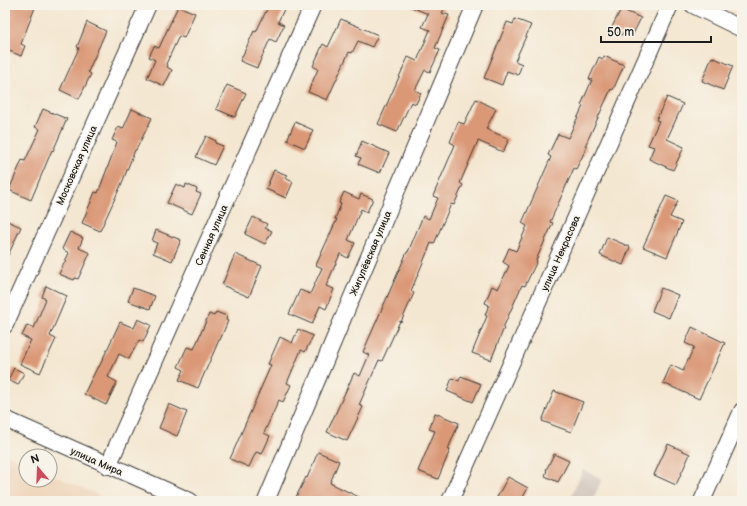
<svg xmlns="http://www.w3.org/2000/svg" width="747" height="506" font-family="'Balsamiq Sans',sans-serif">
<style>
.built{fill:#efd6bc}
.industrial{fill:#cdc2b9}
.building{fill:#da9877}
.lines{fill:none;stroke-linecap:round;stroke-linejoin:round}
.minor-casing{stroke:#3c3a37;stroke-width:18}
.minor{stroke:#fff;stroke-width:16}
.labels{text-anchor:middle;stroke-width:3;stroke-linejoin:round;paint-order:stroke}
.street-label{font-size:10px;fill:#1c1c1c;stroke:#f7f3e8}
</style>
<rect width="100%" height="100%" fill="#f7f3e8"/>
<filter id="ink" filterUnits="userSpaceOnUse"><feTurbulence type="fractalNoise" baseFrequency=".025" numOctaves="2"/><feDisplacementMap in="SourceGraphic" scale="8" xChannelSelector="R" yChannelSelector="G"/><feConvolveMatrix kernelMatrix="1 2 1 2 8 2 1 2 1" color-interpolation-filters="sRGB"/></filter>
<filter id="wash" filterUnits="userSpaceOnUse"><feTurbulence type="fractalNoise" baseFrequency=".012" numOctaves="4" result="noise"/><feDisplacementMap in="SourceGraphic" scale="16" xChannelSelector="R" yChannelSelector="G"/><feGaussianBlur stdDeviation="0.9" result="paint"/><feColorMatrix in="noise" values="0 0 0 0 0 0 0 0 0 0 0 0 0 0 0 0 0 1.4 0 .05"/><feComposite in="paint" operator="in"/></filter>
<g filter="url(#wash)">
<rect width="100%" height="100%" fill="#f4e7d1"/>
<path class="built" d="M5 454 26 463V480H50V474L112 501H5Z"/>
<path class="industrial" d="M583 470 602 479 592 501H569Z"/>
<g id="blocks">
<path class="building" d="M10 5H36L21 44 25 46 21 56 5 49V16Z
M269 5H286L278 22 284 25 276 42 270 39 257 68 240 61 254 31 256 32Z
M407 5H446L442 13 449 15 435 48 440 50 430 72 425 70 415 90 421 93 416 104 411 102 397 132 378 124 408 57 417 61 430 30 422 27 428 14Z
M178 6 195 13 184 38 179 36 166 64 168 65 167 67 172 70 164 86 147 78 155 60 149 57 154 46 159 48Z
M621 9 641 18 632 36 623 32 622 35 611 29Z
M341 19 378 35 372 47 358 41 352 53 349 52 327 100 308 92 318 69 313 66 323 44 328 47Z
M515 19 531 25 515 61 522 64 518 75 507 71 502 85 484 78 507 22 513 24Z
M87 22 106 31 88 72 91 74 79 99 60 90 79 48 77 47Z
M604 56 624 65 613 90 611 89 585 146 587 147 576 169 574 168 550 222 553 223 536 260 537 261 525 286 522 285 503 328H504L491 360 472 353 487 316 485 315 489 305 485 303 492 286 498 289 509 266 503 262 509 248 516 251 527 226 522 223 551 157 548 155 558 134 568 138 583 106 581 105 592 80 589 79 599 57 603 59Z
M712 57 733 66 723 90 702 81Z
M227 85 246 93 235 117 216 109Z
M667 97 683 104 667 139 684 147 673 170 649 159 654 147 648 145 659 121 656 120Z
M476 99 496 109 486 129 509 139 503 152 478 141 460 183 463 185 454 205 451 204 434 244 431 243 411 291 414 293 401 322 400 321 382 361 379 360 359 405 363 407 347 441 327 432 354 373 360 376 369 355 363 352 407 252H408L423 216 429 219 438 198 433 196 455 145 450 142 458 122 464 124Z
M43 109 67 119 53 151 52 150 31 200 9 190 22 160 25 161 40 129 35 127Z
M132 109 152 118 136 150H135L122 183 100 231 82 223 95 192 98 193 117 142 112 140 118 127 123 129Z
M295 122 313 130 305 148 287 140Z
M206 136 216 141 215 143 223 146 214 165 196 157Z
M362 141 389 153 380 173 358 164 361 158 356 156Z
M274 170 287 175 285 178 293 182 286 198 266 189Z
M176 184 185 188 186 184 197 189 196 192 201 194 192 214 167 203Z
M344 192 359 199 361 194 373 199 367 212 361 209 348 240 355 243 348 258 340 254 326 286 334 289 326 309 320 306 312 324 289 314 300 290 310 294 322 268 316 265 337 219H335L341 204 339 203Z
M666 196 678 201 670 217 682 222 667 257 643 247Z
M253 217 267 224 265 228 272 231 265 244 245 234Z
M5 220 21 227 5 262Z
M156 230 181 240 172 261 153 253 157 243 152 241Z
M70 232 83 238 79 248 90 253 78 279 75 278 74 280 59 274 69 253 62 249Z
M607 237 630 247 623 265 600 255Z
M235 254 262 266 249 297 222 285Z
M46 286 67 296 50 336 56 339 40 373 20 364 31 340 22 336 27 325 34 328 46 299 42 297Z
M133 288 155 296 150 309 128 301Z
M661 288 678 295 669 318 652 311Z
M216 312 227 316 226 320 228 321 220 340H219L198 388 179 380 184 370 178 367 187 347 194 349 209 314 214 316Z
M138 319 151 325 143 342 139 340 129 359 119 354 108 377 117 382 106 405 84 394 98 366 99 367 120 322 134 328Z
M692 327 725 343 699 399 663 383 671 365 683 371 694 347 685 343Z
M298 329 313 336 305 352 301 350 287 383 291 385 283 402 279 400 264 433 270 436 262 454 256 452 249 467 230 459 271 365 268 364 280 337 292 343Z
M14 368 24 373 18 385 8 380Z
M461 376 481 384 473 402 447 391 452 378 459 381Z
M554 391 583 402 571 432 542 421Z
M169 404 187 412 177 436 159 428Z
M435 413 459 423 448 449 450 450 438 479 418 471 435 431 429 429Z
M668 444 690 454 676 485 654 475Z
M318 452 339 461 330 483 367 501H294L306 477 307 478Z
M554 454 569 461 558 482 545 476 547 470H546Z
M508 477 528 488 521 501H495Z"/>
</g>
</g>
<g filter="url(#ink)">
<use href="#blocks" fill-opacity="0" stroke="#3c3a37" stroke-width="1"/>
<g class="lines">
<defs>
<path id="minor" d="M693 5 742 29
M5 325 148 5
M5 419 190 501
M108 466 313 5
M266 501 475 5
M450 501 670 5
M702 501 742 411"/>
</defs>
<use href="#minor" class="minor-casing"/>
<use href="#minor" class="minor"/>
</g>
</g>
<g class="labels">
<g class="street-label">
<text transform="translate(76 165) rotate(-66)" y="4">Московская улица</text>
<text transform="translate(211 235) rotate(-66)" y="4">Сенная улица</text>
<text transform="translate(370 253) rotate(-67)" y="4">Жигулёвская улица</text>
<text transform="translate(560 253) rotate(-66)" y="4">улица Некрасова</text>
<text transform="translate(97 461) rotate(24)" y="4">улица Мира</text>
</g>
</g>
<rect width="747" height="506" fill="none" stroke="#f7f3e8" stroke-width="20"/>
<g transform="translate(38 468) rotate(341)"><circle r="19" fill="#f7f3e8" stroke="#9f9d96"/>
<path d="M0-3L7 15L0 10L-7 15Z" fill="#d1495b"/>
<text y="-6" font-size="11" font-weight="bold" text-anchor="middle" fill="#1c1c1c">N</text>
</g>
<path d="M601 36v6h110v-6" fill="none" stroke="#1c1c1c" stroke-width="2"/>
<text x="607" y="36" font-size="12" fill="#1c1c1c" stroke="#f7f3e8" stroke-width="3" paint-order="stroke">50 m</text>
</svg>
